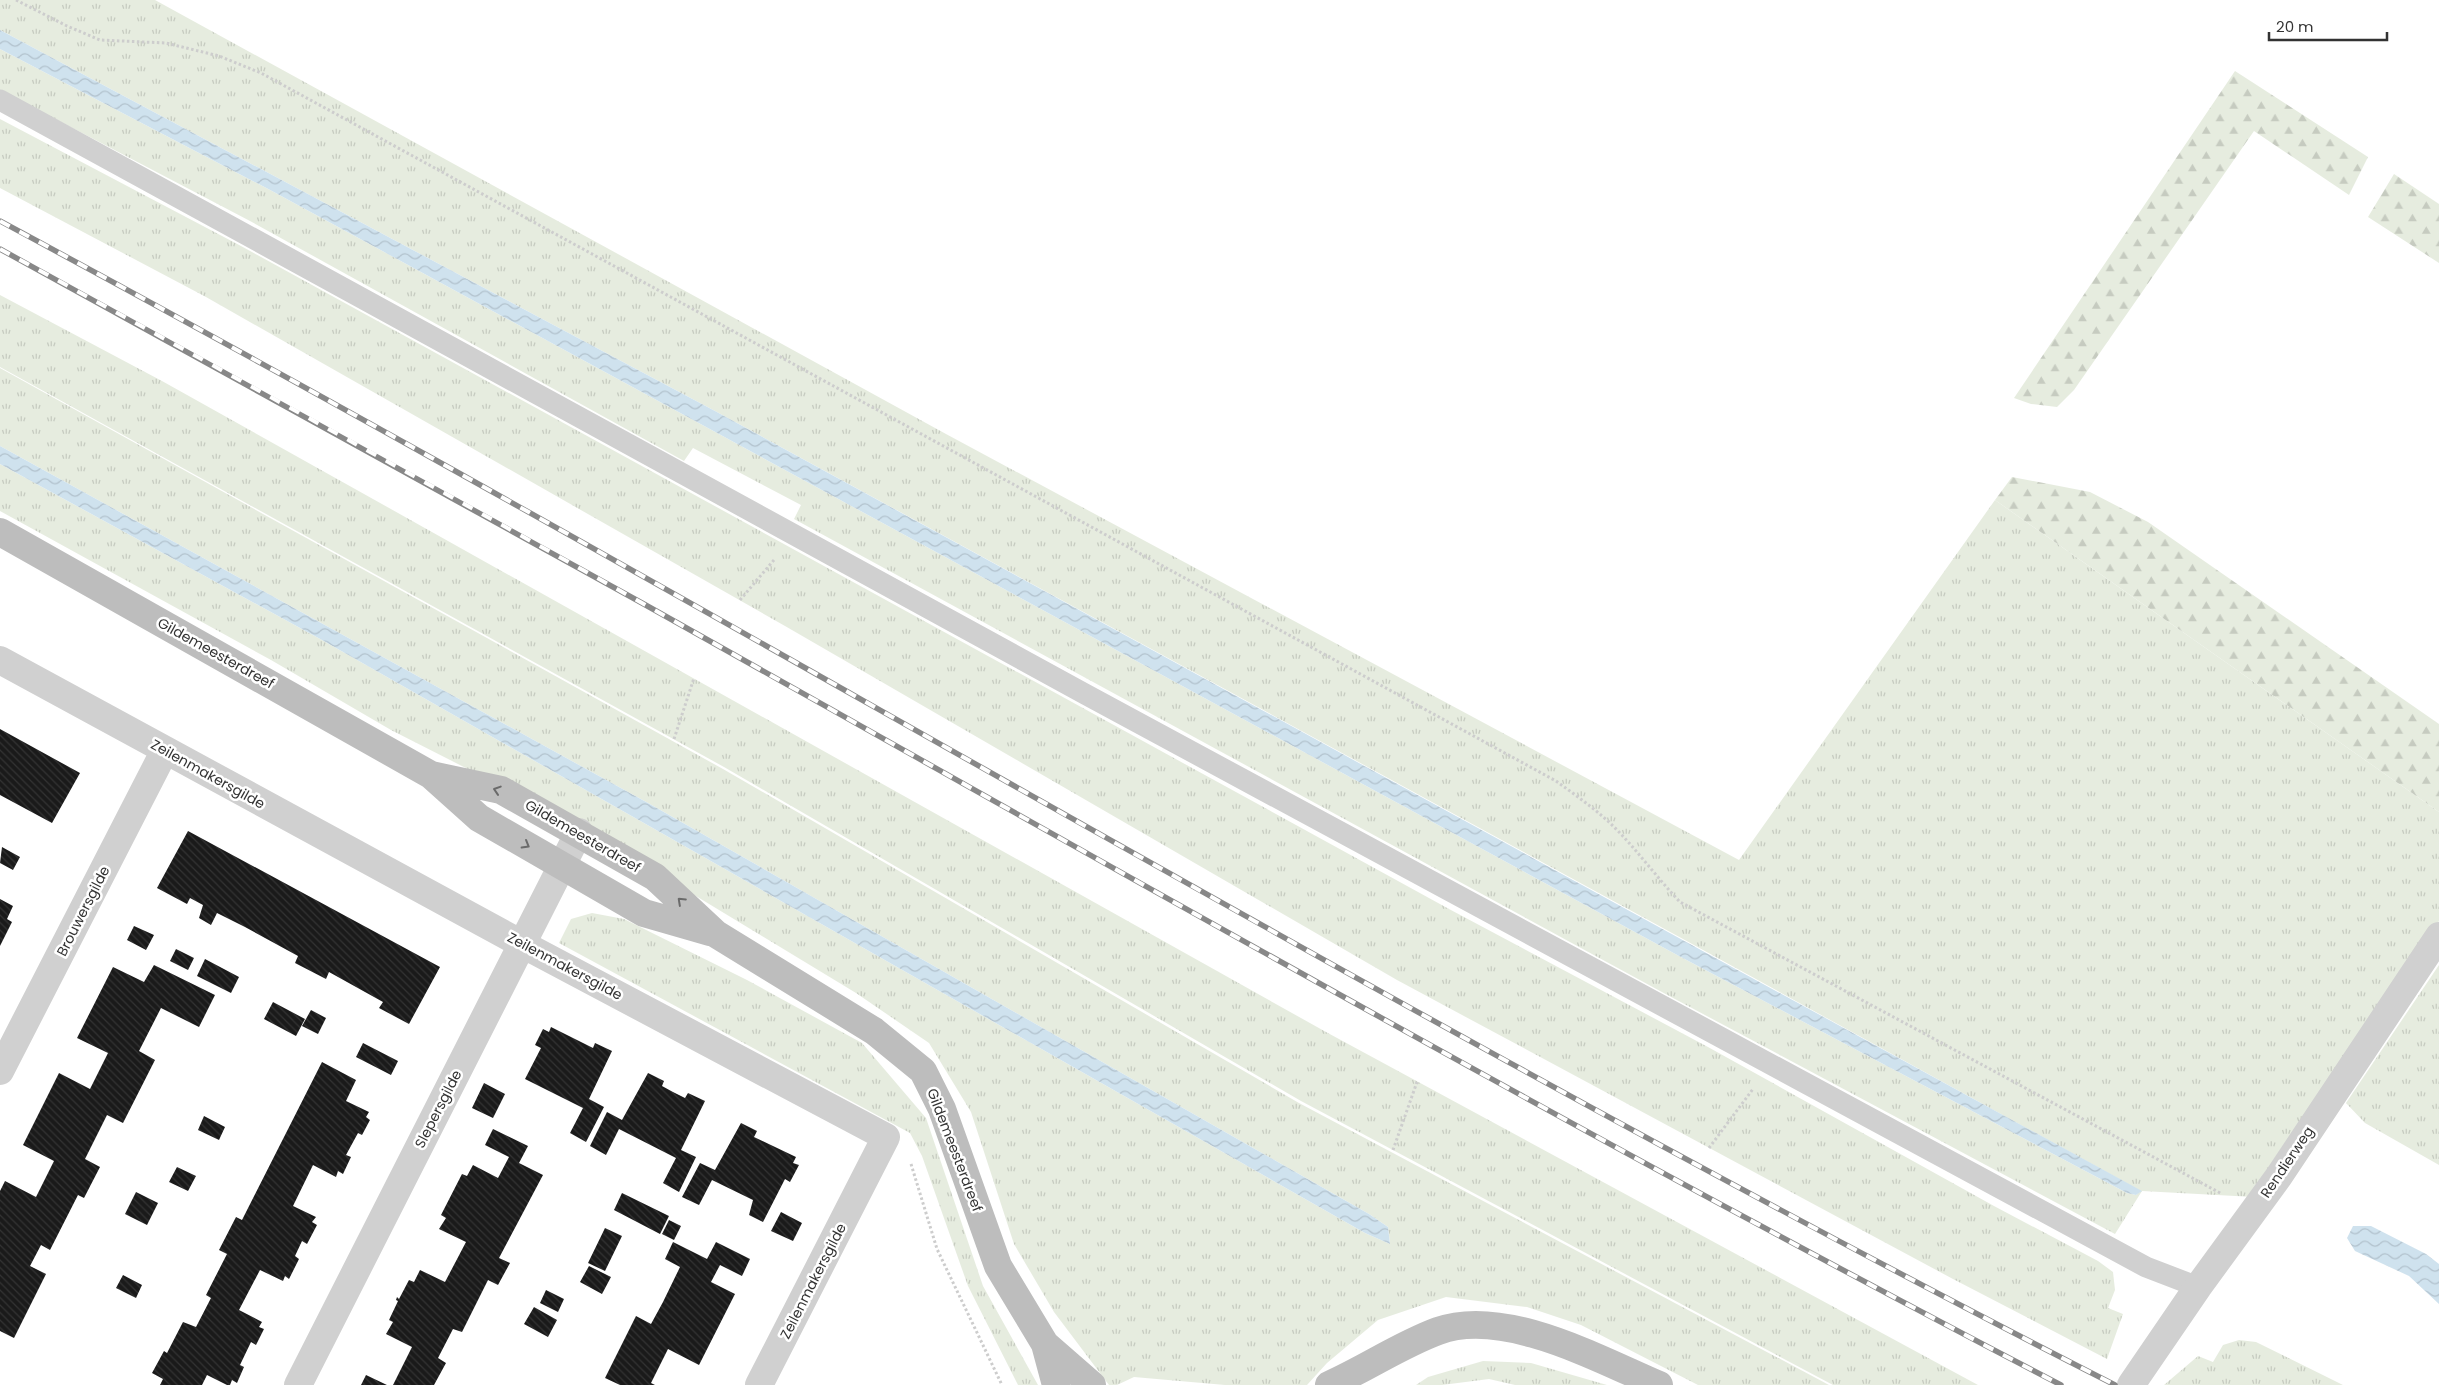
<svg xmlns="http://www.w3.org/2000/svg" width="2439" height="1385" font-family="Poppins,sans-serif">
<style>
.grass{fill:url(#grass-tufts)}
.forest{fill:url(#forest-firs)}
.water{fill:url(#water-waves)}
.building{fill:url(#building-back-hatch)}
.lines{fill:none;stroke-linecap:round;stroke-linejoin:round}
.path{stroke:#cdcdcd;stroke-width:3;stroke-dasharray:2.5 2.5;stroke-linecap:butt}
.lane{stroke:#d0d0d0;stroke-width:21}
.street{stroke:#d0d0d0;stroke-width:28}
.secondary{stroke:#bdbdbd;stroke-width:28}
.rail-casing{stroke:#888;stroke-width:5.5}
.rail{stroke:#fff;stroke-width:4;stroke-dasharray:11;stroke-linecap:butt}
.oneway{stroke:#6a6a6a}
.labels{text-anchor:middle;stroke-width:5;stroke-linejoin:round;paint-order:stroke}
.street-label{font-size:14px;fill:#333;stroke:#fff}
</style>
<defs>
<pattern id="grass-tufts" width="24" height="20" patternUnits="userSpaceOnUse" patternTransform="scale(1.25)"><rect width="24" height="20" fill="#e6ecdf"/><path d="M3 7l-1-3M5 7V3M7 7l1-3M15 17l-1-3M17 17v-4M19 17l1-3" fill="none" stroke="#c6cbc0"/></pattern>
<pattern id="forest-firs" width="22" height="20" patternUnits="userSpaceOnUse" patternTransform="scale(1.25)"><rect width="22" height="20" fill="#e6ecdf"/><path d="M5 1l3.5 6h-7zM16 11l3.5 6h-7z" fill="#c6cbc0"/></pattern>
<pattern id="water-waves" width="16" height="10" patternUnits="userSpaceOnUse" patternTransform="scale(1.25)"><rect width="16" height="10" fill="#cfe2ee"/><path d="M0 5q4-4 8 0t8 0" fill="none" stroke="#b2c2cd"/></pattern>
<pattern id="building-back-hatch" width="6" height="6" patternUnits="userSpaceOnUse" patternTransform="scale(1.25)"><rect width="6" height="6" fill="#1a1a1a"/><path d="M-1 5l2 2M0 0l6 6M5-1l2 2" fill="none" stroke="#333"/></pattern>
</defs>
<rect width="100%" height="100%" fill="#fff"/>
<path class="grass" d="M0 0H155L946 434 1739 860 1995 500 2439 812V921L2254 1197 2142 1191 2115 1234 1660 991 794 519 801 505 693 448 684 461 250 221 0 90V49L272 191 1679 956 2127 1193 2136 1195 2141 1191 1683 939 715 411 0 30Z
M0 119 241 246 1449 909 1708 1047 1994 1206 2098 1261 2113 1272 2115 1290 2108 1308 2123 1314 2107 1359 1953 1279 1397 980 785 626 206 297 0 188Z
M0 295 162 381 1326 1032 1978 1385H1833L1301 1101 724 767 0 367Z
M0 368 723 769 1299 1103 1829 1385H1698L1581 1325 1527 1307 1446 1297 1378 1320 1327 1363 1307 1385H1225L1134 1377 1117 1385H1109L1054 1312 1014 1244 971 1112 929 1043 856 993 582 827 391 730 271 660 0 511V464L322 640 1365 1233 1390 1244 1388 1227 1369 1214 648 803 0 446Z
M592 913 624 919 747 980 862 1043 926 1118 983 1286 1038 1385H1018L968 1286 922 1156 910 1133 559 943 571 919Z
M2439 965V1165L2365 1123 2346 1103Z
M2239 1340 2256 1342 2343 1385H2164L2198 1356 2213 1362 2223 1345Z
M1483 1361 1531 1363 1607 1385H1515L1489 1379 1442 1385H1416L1428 1377Z"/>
<path class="forest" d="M2235 71 2368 157 2349 195 2254 131 2074 390 2057 407 2031 404 2014 398Z
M2394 174 2439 204V263L2368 217Z
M2012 477 2090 492 2148 522 2439 724V812L1995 500Z"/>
<path class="water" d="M0 30 715 411 2142 1191 2136 1195 2127 1193 1679 956 272 191 0 49Z
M0 446 648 803 1369 1214 1388 1227 1390 1244 1365 1233 322 640 0 464Z
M2353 1226H2371L2426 1254 2439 1264V1304L2409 1276 2355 1251 2347 1238Z"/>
<path class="building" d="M0 729 80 773 52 823 0 795Z
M188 831 440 967 409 1024 379 1008 383 1002 329 972 326 979 295 963 298 956 245 927 217 913 211 925 199 918 203 905 190 898 187 904 157 888Z
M2 847 20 857 13 870 0 863Z
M0 899 13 906 7 919 12 922 0 946Z
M134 926 154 935 146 950 127 940Z
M176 949 194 958 188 970 170 961Z
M205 959 239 977 231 993 197 976Z
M154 965 215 995 199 1027 161 1008 139 1051 155 1060 123 1123 107 1115 85 1159 100 1167 84 1198 78 1195 50 1250 41 1245 30 1266 46 1274 14 1338 0 1331V1191L5 1181 36 1197 54 1161 23 1145 59 1073 90 1089 108 1053 77 1038 113 967 144 982Z
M273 1002 305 1019 296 1036 264 1019Z
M311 1010 326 1018 318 1034 302 1026Z
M551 1027 593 1048 595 1043 612 1051 589 1099 604 1107 586 1142 570 1133 583 1108 525 1079 541 1048 535 1045 543 1029 549 1032Z
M363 1043 398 1061 391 1075 356 1057Z
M322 1062 356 1080 346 1101 369 1112 366 1117 370 1120 362 1135 358 1133 346 1155 351 1157 343 1174 338 1171 336 1177 313 1165 293 1206 316 1217 312 1222 317 1225 307 1244 302 1241 295 1256 299 1259 289 1279 285 1276 283 1281 260 1270 239 1310 262 1322 259 1327 264 1329 256 1345 251 1342 240 1365 244 1367 237 1383 232 1380 230 1385H227L207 1375 202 1385H160L163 1379 152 1373 164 1351 167 1353 183 1322 196 1327 211 1298 206 1295 227 1254 219 1250 236 1217 242 1220Z
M648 1073 664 1081 662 1086 673 1092 685 1098 688 1093 705 1101 681 1150 696 1157 679 1192 663 1183 676 1158 619 1129 606 1155 590 1146 607 1112 622 1120Z
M484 1083 505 1094 493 1118 472 1108Z
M204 1116 225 1127 219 1140 198 1130Z
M741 1123 757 1131 754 1137 796 1157 793 1163 799 1165 790 1182 785 1179 763 1222 749 1215 753 1200 712 1180 699 1205 682 1197 700 1163 715 1170Z
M493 1129 528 1146 519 1163 543 1175 499 1258 510 1263 498 1285 488 1280 462 1332 453 1329 438 1358 446 1363 434 1385H393L412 1347 386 1334 393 1322 389 1320 398 1301 396 1300 397 1297 399 1299 409 1280 414 1282 420 1270 445 1282 466 1242 439 1229 446 1218 441 1215 462 1174 467 1176 473 1165 498 1178 509 1157 485 1145Z
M177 1167 196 1176 188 1191 169 1182Z
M136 1192 158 1203 147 1225 125 1214Z
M622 1193 669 1216 660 1234 614 1210Z
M781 1212 802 1223 793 1241 771 1231Z
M669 1220 681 1226 674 1240 662 1234Z
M605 1228 622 1236 605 1271 588 1263Z
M673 1242 707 1259 716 1242 750 1259 742 1276 720 1265 711 1282 735 1294 699 1365 668 1349 651 1383 655 1385H620L605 1378 636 1316 651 1324 663 1302 680 1267 665 1259Z
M589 1266 611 1277 602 1294 580 1282Z
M123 1275 142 1285 136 1298 116 1288Z
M546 1290 564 1299 558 1312 540 1303Z
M534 1307 557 1320 548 1337 524 1324Z
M366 1375 387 1385H361Z"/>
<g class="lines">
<path class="path" d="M16 0 67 26 100 40 166 43 219 56 261 73 1556 781C1578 797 1600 812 1619 832 1640 854 1659 880 1680 902L2222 1194
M740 600 774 560
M674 739 694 678
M1709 1148 1753 1089
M1393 1150 1417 1082
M911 1164 937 1249 1002 1385"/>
<path class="lane" d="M0 100 1085 694 2146 1267 2198 1287"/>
<path class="street" d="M0 660 522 944 886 1137 759 1385
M0 1071 165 750
M298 1385 579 832
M2131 1385 2198 1287 2279 1176 2439 936"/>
<path class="secondary" d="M0 532 431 775 479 818 644 913 710 932
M431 775 501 790 655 877 716 934 874 1031 923 1071 942 1109 998 1266 1045 1344 1056 1385
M1045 1344 1092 1385
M1329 1385C1367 1368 1400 1345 1438 1331 1504 1307 1598 1359 1659 1385"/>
<defs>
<path id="rail" d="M0 221C709 602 1398 1019 2115 1385
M0 249C215 366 429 484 642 603 1113 867 1582 1136 2061 1385"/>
</defs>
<use href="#rail" class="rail-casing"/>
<use href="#rail" class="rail"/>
</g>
<defs><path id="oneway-chevron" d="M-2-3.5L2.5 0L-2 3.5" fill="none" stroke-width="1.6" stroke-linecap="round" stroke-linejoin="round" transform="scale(1.25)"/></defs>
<g class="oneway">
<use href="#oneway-chevron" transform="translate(497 790) rotate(-162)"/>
<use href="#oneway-chevron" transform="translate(526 845) rotate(30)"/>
<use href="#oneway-chevron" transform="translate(681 901) rotate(-137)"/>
</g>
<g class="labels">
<g class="street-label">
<text transform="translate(216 653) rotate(29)" y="5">Gildemeesterdreef</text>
<text transform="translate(208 774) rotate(29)" y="5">Zeilenmakersgilde</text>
<text transform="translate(583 836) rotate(30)" y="5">Gildemeesterdreef</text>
<text transform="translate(83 911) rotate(-63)" y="5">Brouwersgilde</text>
<text transform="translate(565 966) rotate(28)" y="5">Zeilenmakersgilde</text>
<text transform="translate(438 1109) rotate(-63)" y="5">Slepersgilde</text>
<text transform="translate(955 1150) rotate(69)" y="5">Gildemeesterdreef</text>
<text transform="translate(2287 1162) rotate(-56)" y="5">Rendierweg</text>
<text transform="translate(813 1281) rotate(-63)" y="5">Zeilenmakersgilde</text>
</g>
</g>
<path d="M2269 32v8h118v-8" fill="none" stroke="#333333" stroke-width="2.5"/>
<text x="2276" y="32" font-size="15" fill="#333333" stroke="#ffffff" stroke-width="4" paint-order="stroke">20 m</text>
</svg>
